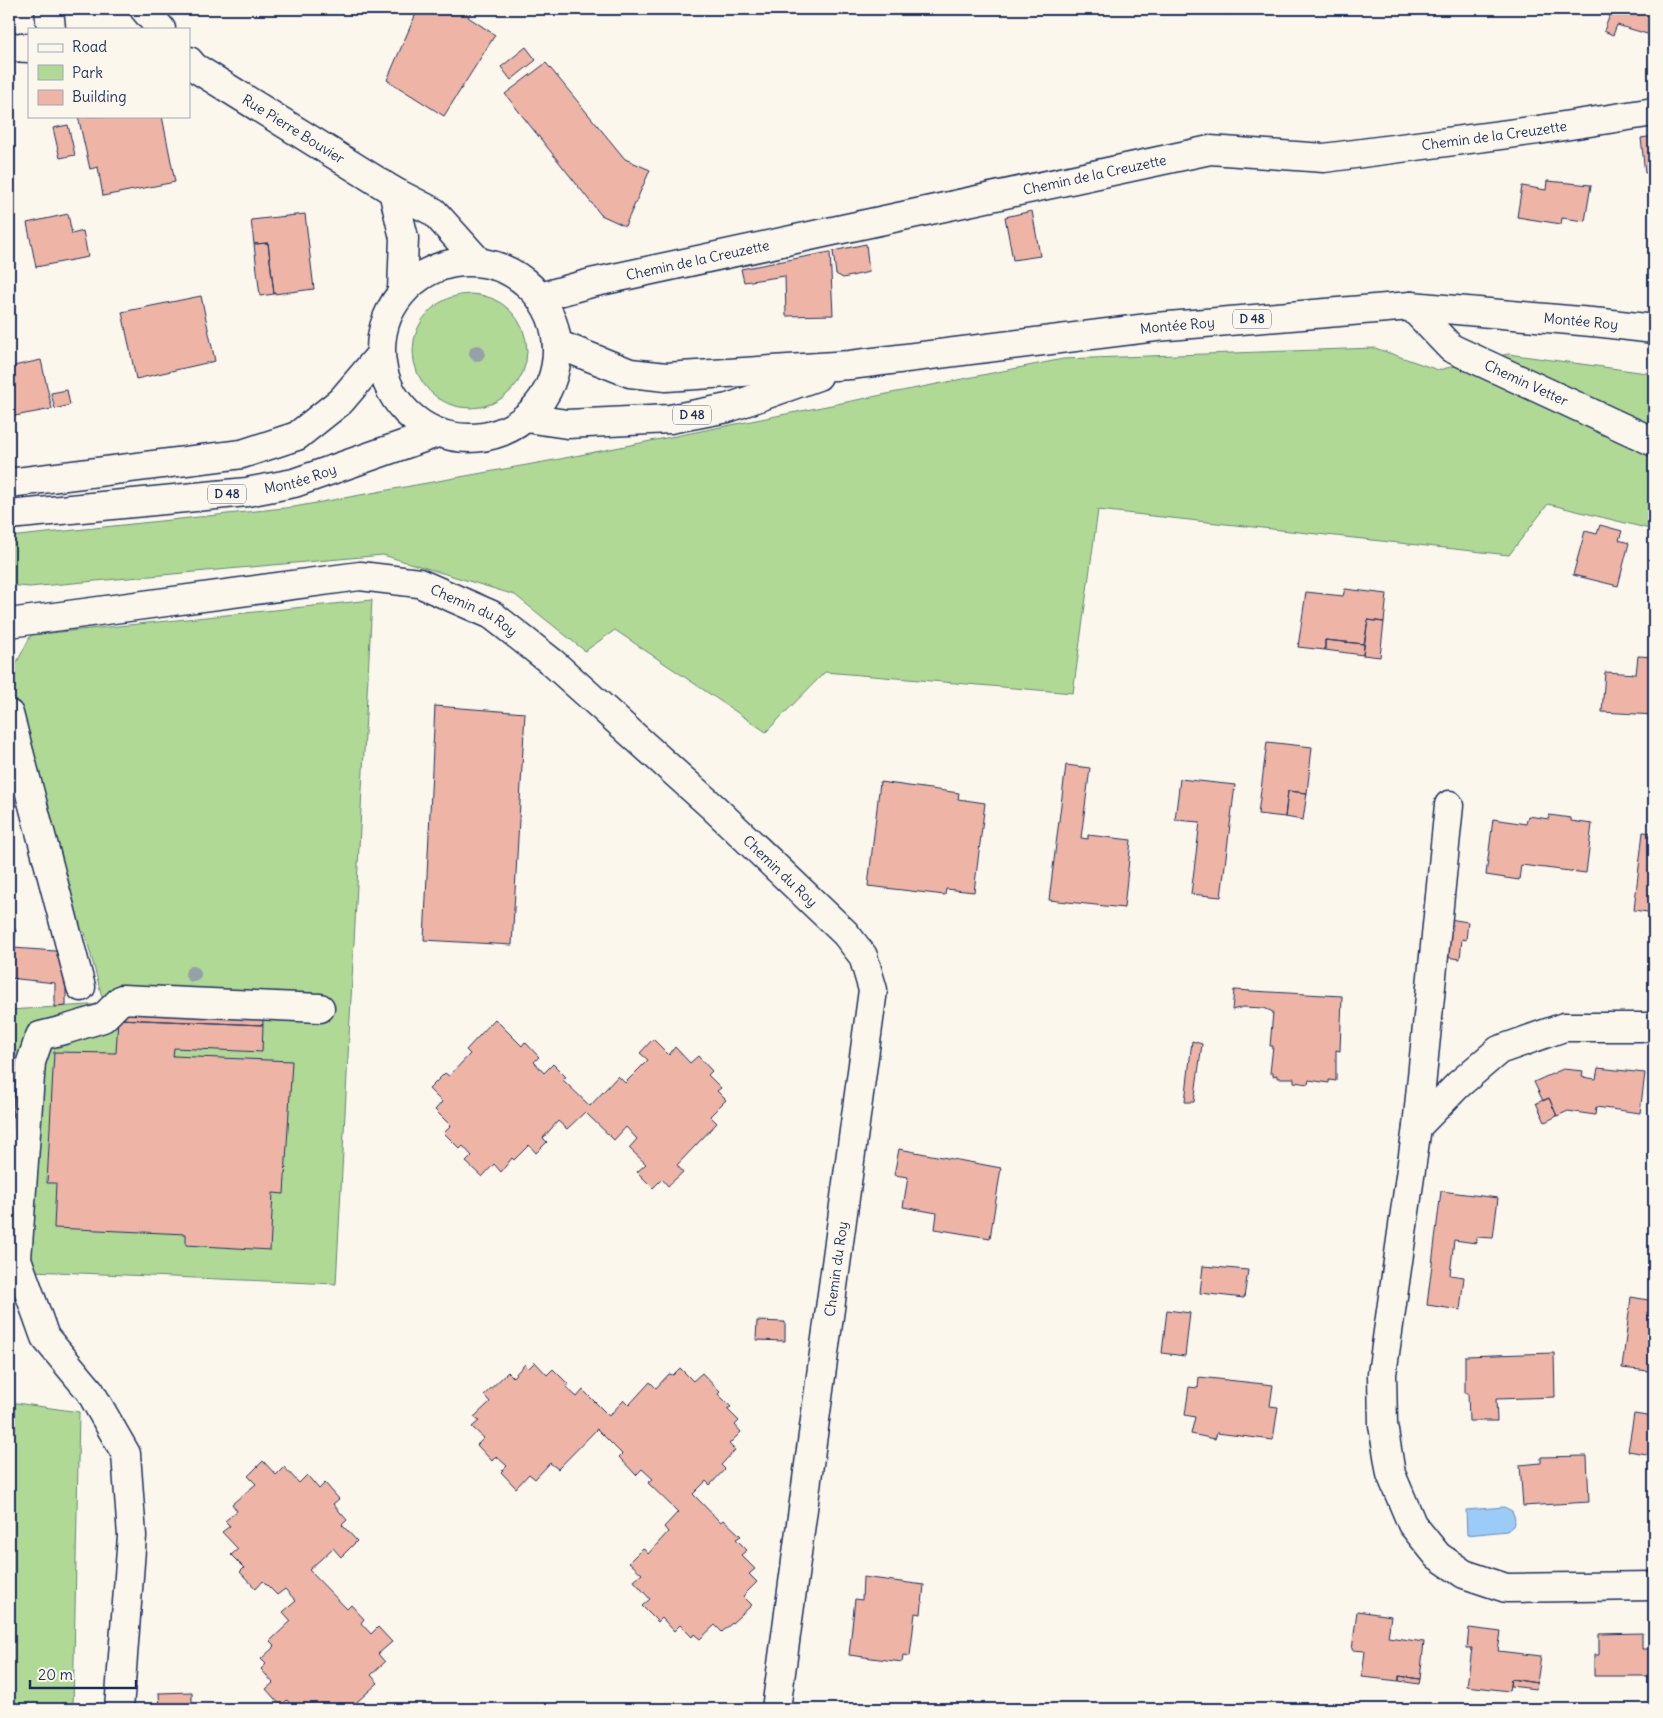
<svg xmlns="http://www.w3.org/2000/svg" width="1663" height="1718" font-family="Delius,sans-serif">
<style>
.green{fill:#b0d996;stroke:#66847a}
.water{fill:#9accf7;stroke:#678dba}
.building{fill:#eeb5a6;stroke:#1b2f5e}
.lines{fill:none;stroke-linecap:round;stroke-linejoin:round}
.minor-casing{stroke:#1b2f5e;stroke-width:31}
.major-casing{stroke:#1b2f5e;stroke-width:31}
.minor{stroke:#fbf7ec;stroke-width:28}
.major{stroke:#fbf7ec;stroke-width:28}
.tree{fill:#94a1a6}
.labels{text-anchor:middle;stroke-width:4;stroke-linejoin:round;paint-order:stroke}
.shield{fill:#fbf7ec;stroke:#5e6b89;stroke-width:1}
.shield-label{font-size:12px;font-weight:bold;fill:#1b2f5e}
.street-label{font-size:14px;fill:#1b2f5e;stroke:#fbf7ec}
</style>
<rect width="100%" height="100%" fill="#fbf7ec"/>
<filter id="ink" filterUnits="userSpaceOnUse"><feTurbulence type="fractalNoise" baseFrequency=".02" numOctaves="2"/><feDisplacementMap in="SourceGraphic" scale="10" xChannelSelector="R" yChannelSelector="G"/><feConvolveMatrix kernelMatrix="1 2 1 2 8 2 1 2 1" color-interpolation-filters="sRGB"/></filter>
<g filter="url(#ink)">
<path class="green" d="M413 351a57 57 0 1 1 114 0a57 57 0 1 1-114 0Z
M1375 348 1438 370 1508 354 1654 374V530L1548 504 1509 555 1098 510 1073 693 825 672 766 732 615 630 585 651 515 595 383 555 29 587 9 585V537L294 507 560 459 1063 359Z
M372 600 336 1284 9 1270V1010L104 1004 85 933 70 924 9 717 15 666 31 635Z
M9 1402 79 1412 73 1709H9Z"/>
<path class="water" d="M1504 1507 1512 1511 1515 1518 1513 1526 1507 1531 1467 1535 1466 1510Z"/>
<path class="building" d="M418 9H473L468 17 495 35 444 116 387 80Z
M1207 9H1229L1227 15Z
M1612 9H1636L1654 15V36L1617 25 1613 35 1604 31Z
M526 47 536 60 511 80 501 67Z
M546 63 625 159 650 170 625 226 601 215 505 94Z
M78 116H162L175 182 103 196 98 167 90 169Z
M68 125 75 155 60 158 53 128Z
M1654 136V171L1645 173 1641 138Z
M1547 181 1591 185 1585 221 1562 218 1561 224 1517 217 1522 186 1546 190Z
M1032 211 1040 256 1013 260 1005 217Z
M68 214 72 234 83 231 88 257 36 267 27 223Z
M305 214 314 289 274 294 268 243 254 244 251 220Z
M268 243 274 294 260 296 254 244Z
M866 244 869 272 843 278 836 274 833 251Z
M830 252 833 315 786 316 785 276 744 282 741 269Z
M201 296 215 361 136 379 122 312Z
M41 360 52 409 9 417V367Z
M67 390 70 405 55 409 51 393Z
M1600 525 1622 531 1619 540 1629 543 1618 586 1573 575 1585 531 1597 534Z
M1345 589 1387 594 1384 622 1368 620 1364 644 1325 640V650L1298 647 1306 592 1343 596Z
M1368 620 1384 622 1380 657 1363 655Z
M1325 640 1364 644 1363 655 1325 650Z
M1638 656 1654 657V715L1602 712 1605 672 1636 674Z
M435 706 525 713 512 945 424 940Z
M1267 742 1312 747 1307 793 1288 791 1285 817 1258 814Z
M1066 765 1090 768 1081 838 1088 839V835L1131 840 1124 908 1049 900Z
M1180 779 1235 785 1221 897 1191 894 1200 822 1175 820Z
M880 782 959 793 958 799 985 803 974 892 946 889 945 895 868 886Z
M1288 791 1307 793 1303 820 1285 817Z
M1549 815 1571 818V821L1592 824 1586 873 1521 865 1519 880 1486 875 1493 819 1526 824 1528 816 1549 819Z
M1643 832 1654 833V913L1634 910Z
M1449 919 1468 922 1466 940 1462 939 1460 959 1445 957Z
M9 929 16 930 11 969H9Z
M13 948 56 951 66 984V1006L55 1007V983L9 978Z
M1234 990 1342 996 1340 1051 1336 1050V1081L1329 1080V1083L1309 1080 1308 1084 1294 1082V1078H1277V1075L1273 1076V1073H1270L1273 1046H1270L1273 1012 1264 1008 1243 1007 1232 1010Z
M119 1013 263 1019V1025L118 1019Z
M118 1019 263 1025 262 1052 174 1048 173 1056 292 1061 284 1194 273 1193 270 1250 186 1245V1234L54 1228 56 1183H47L54 1052 116 1053Z
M495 1019 522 1046 525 1042 539 1057 534 1062 544 1073 553 1064 566 1077 562 1079 590 1106 618 1076 625 1083 648 1060 640 1053 653 1039 669 1055 675 1047 690 1063 698 1056 712 1071 708 1075 721 1088 717 1091 726 1100 710 1116 717 1123 677 1165 683 1172 668 1186 662 1179 653 1188 637 1172 646 1164 629 1148 637 1139 626 1127 614 1140 585 1112 567 1129 558 1121 543 1138 547 1142 536 1153 529 1145 514 1160 512 1158 501 1172 494 1164 482 1177 466 1162 472 1156 463 1146 460 1149 444 1133 451 1126 435 1110 442 1102 429 1089 445 1073 449 1076 470 1054 466 1050Z
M1192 1041 1202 1044 1194 1102H1185Z
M1598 1068 1645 1073 1640 1113 1596 1107 1595 1115 1568 1111 1557 1116 1549 1098 1543 1101 1534 1082 1563 1069 1583 1071 1582 1077 1596 1079Z
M1549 1098 1557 1116 1545 1122 1536 1103Z
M899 1149 1001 1168 990 1238 935 1229 937 1213 903 1207 908 1177 894 1175Z
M1441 1191 1498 1198 1493 1238 1476 1237V1243L1454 1240 1450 1275 1464 1277 1460 1310 1427 1305Z
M1203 1266 1248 1270 1244 1298 1200 1293Z
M1631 1297 1654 1301V1341L1649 1371 1622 1368Z
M1167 1310 1190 1313 1185 1356 1162 1353Z
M757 1321 785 1322V1341L756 1340Z
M1554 1353 1555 1397 1496 1399 1497 1421H1469L1468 1393H1465V1356Z
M535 1362 547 1375 553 1369 568 1384 566 1387 577 1397 583 1390 609 1416 624 1400 629 1405 650 1382 656 1388 669 1374 673 1375 680 1368 693 1381 702 1373 720 1392 718 1394 731 1407 727 1409 739 1421 735 1425 741 1432 729 1444 735 1450 721 1465 725 1469 710 1485 706 1481 693 1494 720 1522 724 1520 741 1536 736 1539 747 1550 741 1555 755 1569 749 1574 757 1582 743 1596 752 1605 722 1632 715 1625 700 1639 694 1634 692 1637 680 1625 674 1631 662 1618 658 1622 642 1606 650 1599 634 1581 642 1574 629 1562 643 1548 648 1554 668 1532 664 1527 678 1512 648 1483 653 1479 642 1469 636 1475 619 1457 622 1454 597 1429 558 1469 550 1463 535 1479 529 1474 516 1488 501 1472 507 1466 496 1456 492 1461 477 1445 484 1438 472 1427 479 1421 474 1417 490 1402 484 1395 508 1372 513 1377 525 1364 529 1368Z
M1199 1377 1273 1385 1270 1406 1278 1407 1273 1440 1217 1433 1215 1439 1191 1434 1195 1417 1185 1415 1189 1387 1198 1388Z
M1634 1414 1654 1417V1458L1652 1457 1653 1455 1628 1451Z
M1587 1456 1589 1502 1523 1506 1520 1465 1541 1463V1457Z
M263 1461 276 1475 284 1467 299 1483 307 1475 319 1489 325 1483 339 1499 333 1504 347 1520 342 1525 357 1541 341 1557 333 1548 309 1570 347 1609 351 1605 364 1619 361 1623 371 1634 378 1627 392 1642 378 1654 385 1662 371 1675 378 1683 349 1709H342L340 1707 337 1709H305L302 1706 299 1709H295L287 1700 281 1706 266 1689 273 1683 261 1669 266 1664 261 1659 275 1646 270 1641 291 1621 283 1612 296 1601 285 1589 277 1595 263 1581 256 1589 240 1572 244 1568 231 1555 238 1549 222 1532 230 1526 225 1521 237 1511 232 1504 256 1484 248 1476Z
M863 1577 924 1585 921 1614 915 1613 910 1656 903 1655 902 1662 849 1655 855 1599 862 1600Z
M1357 1611 1391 1616 1388 1637 1424 1642 1420 1679 1399 1676V1681L1362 1677 1365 1651 1352 1650Z
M1469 1628 1501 1632 1498 1651 1541 1656 1537 1683 1511 1679 1509 1691 1467 1686 1472 1648H1467Z
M1642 1633V1649H1654V1676H1594V1655H1599V1634Z
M1399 1676 1420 1679 1419 1684 1399 1681Z
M1511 1679 1537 1683 1536 1689 1510 1686Z
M192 1692V1709H160L159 1693Z"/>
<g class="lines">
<defs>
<g id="minor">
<path d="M49 9 51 29"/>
<path d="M144 9 161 29"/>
<path d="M9 47 29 48"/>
<path id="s1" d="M189 61 194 67 393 191 434 212 478 261"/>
<path d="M393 191 404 238 402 291"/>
<path id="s2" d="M540 297 591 283 1210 150 1324 158 1538 130 1654 112"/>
<path id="s3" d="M1411 306 1451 348 1654 442"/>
<path id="s4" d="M9 623 360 576 419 583 492 615 553 663 713 807 845 933 863 956 873 990 776 1709"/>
<path d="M9 714 81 987"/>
<path d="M1449 805 1417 1127 1382 1374 1383 1425 1391 1474 1412 1524 1438 1556 1464 1574 1506 1588 1654 1586"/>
<path d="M1417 1127 1458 1085 1499 1050 1564 1027H1654"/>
<path d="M119 1709 132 1536 126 1454 90 1391 45 1337 17 1259 31 1062 40 1036 64 1030 103 1018 122 999 320 1008"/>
</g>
<g id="major">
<circle cx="469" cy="350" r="88"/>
<path id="s5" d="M557 344 630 373 666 377 850 365 1156 327 1411 306 1603 323 1654 329"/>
<path d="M526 418 567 424 670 419 728 408 818 376"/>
<path d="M9 483 242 454 297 436 341 401 380 355"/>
<path id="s6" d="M9 515 247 492 294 483 437 433"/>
</g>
</defs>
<use href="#minor" class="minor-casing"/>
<use href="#major" class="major-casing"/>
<use href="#minor" class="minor"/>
<use href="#major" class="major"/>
</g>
<g class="tree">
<circle cx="477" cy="353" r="8"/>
<circle cx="193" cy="974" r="8"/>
</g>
</g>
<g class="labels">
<g class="shield">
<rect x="1233" y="309.5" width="38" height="19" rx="4"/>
<rect x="673" y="405.5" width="38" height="19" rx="4"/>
<rect x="208" y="484.5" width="38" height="19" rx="4"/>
</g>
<g class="shield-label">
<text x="1252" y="323">D 48</text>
<text x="692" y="419">D 48</text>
<text x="227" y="498">D 48</text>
</g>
<g class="street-label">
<text dy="5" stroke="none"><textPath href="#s1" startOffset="125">Rue Pierre Bouvier</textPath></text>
<text dy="5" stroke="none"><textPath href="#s2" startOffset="972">Chemin de la Creuzette</textPath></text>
<text dy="5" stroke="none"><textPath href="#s2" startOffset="568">Chemin de la Creuzette</textPath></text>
<text dy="5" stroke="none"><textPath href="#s2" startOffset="162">Chemin de la Creuzette</textPath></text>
<text dy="5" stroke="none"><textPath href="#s5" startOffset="1034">Montée Roy</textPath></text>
<text dy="5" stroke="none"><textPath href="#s5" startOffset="629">Montée Roy</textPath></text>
<text dy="5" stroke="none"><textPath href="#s3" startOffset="141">Chemin Vetter</textPath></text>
<text dy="5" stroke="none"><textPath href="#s6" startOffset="294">Montée Roy</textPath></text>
<text dy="5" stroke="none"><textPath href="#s4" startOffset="475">Chemin du Roy</textPath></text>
<text dy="5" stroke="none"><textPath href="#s4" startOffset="879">Chemin du Roy</textPath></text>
<text transform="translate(836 1269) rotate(-82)" y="5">Chemin du Roy</text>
</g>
</g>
<rect width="1663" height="1718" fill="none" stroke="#fbf7ec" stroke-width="30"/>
<rect x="15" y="15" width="1633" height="1688" fill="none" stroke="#1b2f5e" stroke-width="2" filter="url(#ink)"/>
<rect x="28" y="28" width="162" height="90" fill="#fbf7ec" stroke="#a1a7b3"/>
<rect x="38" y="44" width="25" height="8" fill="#fbf7ec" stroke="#a1a7b3"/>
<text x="72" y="52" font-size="15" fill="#1b2f5e">Road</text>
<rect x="38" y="65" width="25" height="15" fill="#b0d996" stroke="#a1a7b3"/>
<text x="72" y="78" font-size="15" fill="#1b2f5e">Park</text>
<rect x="38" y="90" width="25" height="15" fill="#eeb5a6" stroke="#a1a7b3"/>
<text x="72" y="102" font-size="15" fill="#1b2f5e">Building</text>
<path d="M30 1680v8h106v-8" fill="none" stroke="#1b2f5e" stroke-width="2.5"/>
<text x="38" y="1680" font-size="15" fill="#1b2f5e" stroke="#fbf7ec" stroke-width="4" paint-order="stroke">20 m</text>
</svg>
